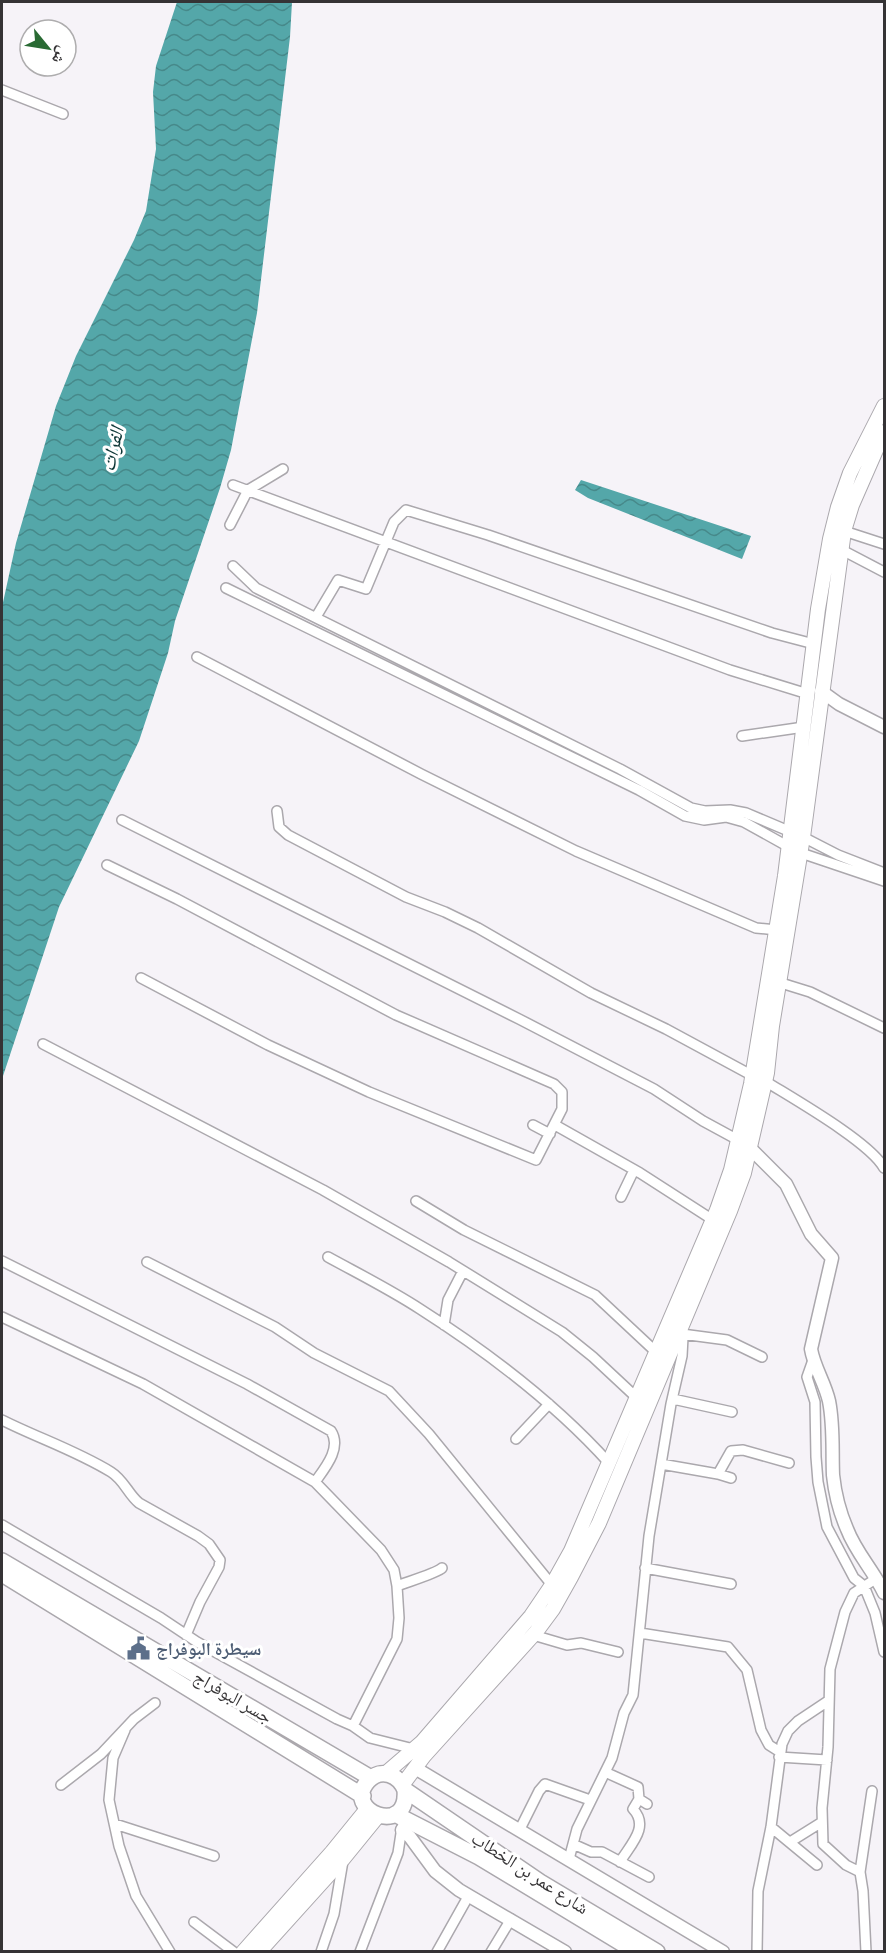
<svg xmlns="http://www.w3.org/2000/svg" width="886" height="1953" font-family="Signika,'Noto Naskh Arabic',sans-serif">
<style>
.water{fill:url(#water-waves)}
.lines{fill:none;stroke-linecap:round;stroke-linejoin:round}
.minor-casing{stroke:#aba8ad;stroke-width:12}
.tertiary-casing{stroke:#aba8ad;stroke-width:15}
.secondary-casing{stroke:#aba8ad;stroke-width:16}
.primary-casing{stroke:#aba8ad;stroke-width:18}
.minor{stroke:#fff;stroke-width:9}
.tertiary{stroke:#fff;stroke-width:12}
.secondary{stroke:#fff;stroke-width:14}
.primary{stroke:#fff;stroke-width:15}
.labels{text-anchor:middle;stroke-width:6;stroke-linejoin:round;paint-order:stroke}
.service-label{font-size:18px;font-weight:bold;fill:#4e5e75;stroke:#fff;text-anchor:start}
.street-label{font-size:18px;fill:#353335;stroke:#fff}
.water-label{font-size:20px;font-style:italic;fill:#0b3535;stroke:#fff}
</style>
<defs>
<pattern id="water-waves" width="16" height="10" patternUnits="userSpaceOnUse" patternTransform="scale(1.5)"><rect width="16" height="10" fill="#54a7a9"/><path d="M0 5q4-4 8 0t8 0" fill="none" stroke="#46898a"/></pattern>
</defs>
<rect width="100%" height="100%" fill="#f6f3f8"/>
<path class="water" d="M177 2H292L290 37 257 313 231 450 220 488 175 621 168 653 139 741 59 907 2 1079V607L16 543 56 406 76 356 134 240 146 211 156 149 153 92 156 66Z
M581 480 751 536 742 559 588 498 575 490Z"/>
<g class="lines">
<defs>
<path id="minor" d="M2 90 63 114
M233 485 730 670 808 694
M230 525 248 490 283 469
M844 531 884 544
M842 550 884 572
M233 566 256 588 620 769 691 808 705 811 730 810 746 813 791 832
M226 588 639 790 685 816 704 820 726 817 744 822 789 847
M316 617 338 580 366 589 394 522 406 510 488 535 772 633 814 644
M197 657 421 774 576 851 756 928 777 930
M742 736 804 727
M277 811 279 827 288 835 406 897 445 912 478 928 591 993 666 1029 753 1076
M122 820 519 1019 654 1089 703 1121 738 1140
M803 837 838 855 884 873
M801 853 884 881
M107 865 177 899 396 1015 554 1084 562 1092V1109L536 1160 369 1092 268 1045 141 978
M781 983 810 992 884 1028
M43 1044 323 1190 449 1262 562 1332 593 1357 637 1398
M765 1081C792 1098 870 1142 884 1168
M533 1125 550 1134
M555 1125 640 1173 713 1220
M621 1197 634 1170
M416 1201 464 1230 595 1295 656 1352
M328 1257C359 1274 391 1290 420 1309 489 1353 554 1402 609 1463
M2 1261 247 1384 331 1431C342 1448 325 1468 315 1482
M147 1262 275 1327 314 1353 389 1391 429 1434 552 1585
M2 1317 143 1384 315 1482 381 1550 394 1570 397 1586 399 1618 397 1639 353 1726
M444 1325 448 1300 463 1271
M682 1334 727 1340 762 1357
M813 1360 807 1377 815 1402 816 1457 818 1482 827 1527 854 1578 864 1586 875 1613 884 1652
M673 1399 732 1412
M2 1420C38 1438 77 1451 111 1472 124 1480 128 1494 139 1503L198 1536 209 1544 220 1560 219 1567 200 1602 186 1635
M516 1439 549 1404
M661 1464 718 1474 731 1478
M718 1474 731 1451 743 1450 789 1463
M2 1525 161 1618 197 1642 337 1719 353 1726 370 1738 414 1749
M645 1568 731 1584
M397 1586C407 1582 437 1573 442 1568
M640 1633 728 1647 747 1670 761 1730 769 1745 780 1752
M533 1635 567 1645 581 1643 618 1652
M125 1730 113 1758 109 1800 119 1846 136 1896 170 1952
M779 1757 827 1760
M605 1772 638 1787 639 1799 647 1804
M61 1785 101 1754 134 1719 155 1703
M115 1824 214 1856
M771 1827 817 1865
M520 1829 539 1791 545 1784 590 1800
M790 1842 822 1822
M573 1844 591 1852H602L649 1877
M569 1859 577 1829 612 1758 624 1713 633 1695 649 1536 671 1404 682 1356 683 1337 681 1330
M620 1862C630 1845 650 1827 633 1809L639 1799
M860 1872 846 1865 823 1844 822 1808 828 1747 830 1669 845 1612 854 1593 877 1578
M194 1922 234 1952
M321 1952 334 1914 343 1861
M360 1952 398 1853 402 1827
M437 1952 469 1895
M491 1952 511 1919
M757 1952 758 1891 771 1827 782 1744 788 1731 798 1721 828 1701
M866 1952 863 1891 860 1872 872 1791"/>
<path id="tertiary" d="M821 691 839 704 884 727
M749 1147 786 1184 811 1234 832 1258 811 1349C814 1367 825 1383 829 1401 834 1426 832 1450 833 1475 835 1494 840 1513 847 1529 856 1553 874 1571 884 1593
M415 1768 723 1952
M402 1830 410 1837 435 1871 459 1890 565 1952"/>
<path id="secondary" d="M386 1773 422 1742 531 1616 552 1585 571 1551 717 1210 731 1170 751 1084 785 876 818 609 830 539 838 507 850 473 884 406
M403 1784 424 1756 536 1632 553 1609 571 1577 599 1523 730 1211 744 1173 767 1073 772 1026 803 837 844 531 852 505 884 432
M243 1952 332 1852 367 1809
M259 1952 343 1859 378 1816"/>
<path id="primary" d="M2 1561 371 1778
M2 1574 363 1796
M405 1790C409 1838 341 1811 368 1781 381 1767 399 1775 405 1790L540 1882 657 1952
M395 1814 479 1857 636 1952"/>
</defs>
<use href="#minor" class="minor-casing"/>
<use href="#tertiary" class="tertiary-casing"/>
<use href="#secondary" class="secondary-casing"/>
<use href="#primary" class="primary-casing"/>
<use href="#minor" class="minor"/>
<use href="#tertiary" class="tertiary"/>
<use href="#secondary" class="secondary"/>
<use href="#primary" class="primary"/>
</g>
<defs>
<symbol id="civic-bare" viewBox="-9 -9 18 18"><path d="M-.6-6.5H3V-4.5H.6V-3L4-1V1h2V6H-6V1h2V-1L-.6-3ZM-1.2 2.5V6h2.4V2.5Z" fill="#5c6f8a" stroke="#fff" stroke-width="2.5" paint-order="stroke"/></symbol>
</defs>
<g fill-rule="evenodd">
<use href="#civic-bare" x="122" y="1632" width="33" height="33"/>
</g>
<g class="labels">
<g class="service-label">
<text x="156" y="1655">سيطرة البوفراج</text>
</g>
<g class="street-label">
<text transform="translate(233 1697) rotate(30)" y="6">جسر البوفراج</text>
<text transform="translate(530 1873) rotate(33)" y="6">شارع عمر بن الخطاب</text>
</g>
<g class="water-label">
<text transform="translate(112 449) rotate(-77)" y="7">الفرات</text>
</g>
</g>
<rect width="886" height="1953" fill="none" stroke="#353335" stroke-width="6"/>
<g transform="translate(48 48) rotate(120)"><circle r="28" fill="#ffffff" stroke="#aeadae" stroke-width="1.5"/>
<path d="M0-4.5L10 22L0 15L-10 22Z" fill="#296a33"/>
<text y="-9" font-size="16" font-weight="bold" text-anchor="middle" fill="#353335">ش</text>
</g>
</svg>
